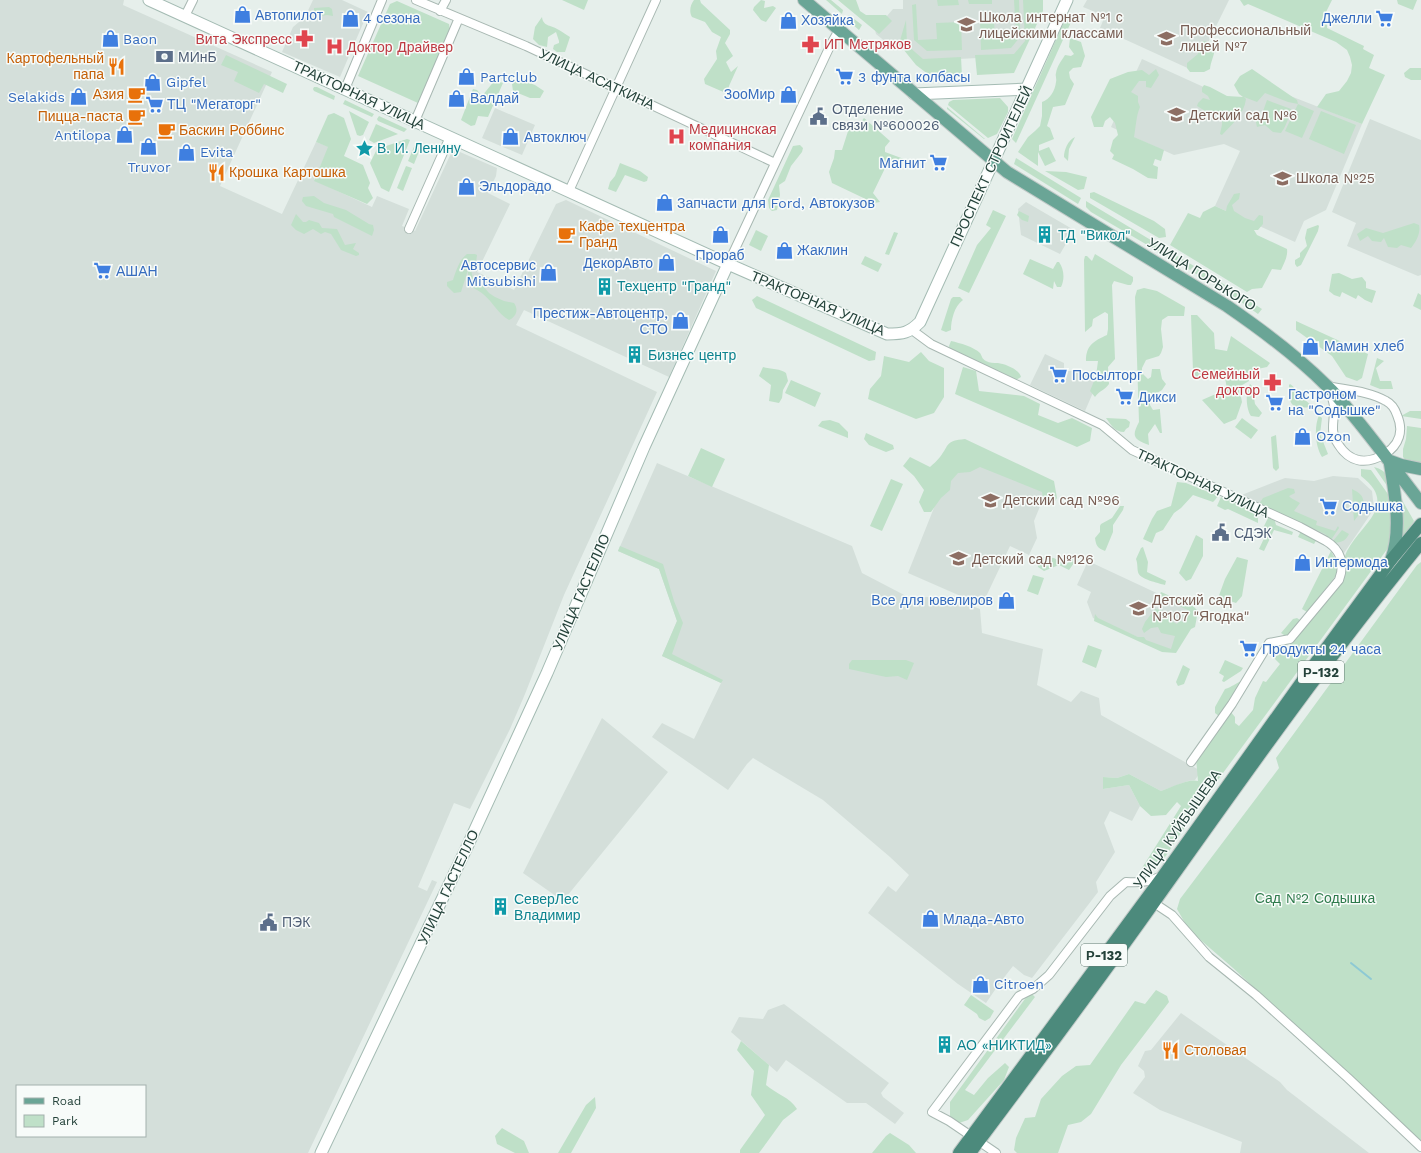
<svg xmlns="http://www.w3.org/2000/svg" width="1421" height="1153" font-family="'Work Sans',sans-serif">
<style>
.built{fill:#d4dfda;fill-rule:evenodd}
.green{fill:#bfe0c8}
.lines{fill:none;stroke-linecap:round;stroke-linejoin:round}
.stream{stroke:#8ec9d4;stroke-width:2}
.minor-casing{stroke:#a8b8b2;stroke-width:10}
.secondary-casing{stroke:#a4bbb3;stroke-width:13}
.primary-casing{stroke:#c2cac8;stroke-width:14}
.trunk-casing{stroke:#c2cac8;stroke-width:14}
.minor{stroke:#fff;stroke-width:8}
.secondary{stroke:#fff;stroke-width:11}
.primary{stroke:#6aa596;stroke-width:12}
.trunk{stroke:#4c8a7c;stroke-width:12}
.labels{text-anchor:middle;stroke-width:3;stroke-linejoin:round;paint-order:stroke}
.shield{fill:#f7fbf9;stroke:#637a73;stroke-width:1}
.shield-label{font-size:13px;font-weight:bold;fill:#24423a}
.shop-label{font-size:14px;fill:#366cbe;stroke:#f7fbf9;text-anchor:start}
.education-label{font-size:14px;fill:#785e54;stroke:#f7fbf9;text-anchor:start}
.health-label{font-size:14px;fill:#be3a42;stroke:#f7fbf9;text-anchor:start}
.service-label{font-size:14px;fill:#4e5e75;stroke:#f7fbf9;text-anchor:start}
.food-label{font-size:14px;fill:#c56008;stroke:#f7fbf9;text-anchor:start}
.street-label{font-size:14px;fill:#24423a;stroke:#f7fbf9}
.culture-label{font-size:14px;fill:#0d838f;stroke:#f7fbf9;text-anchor:start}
.park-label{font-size:14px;fill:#2d7a4b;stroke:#f7fbf9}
</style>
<rect width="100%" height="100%" fill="#e6efeb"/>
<path class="built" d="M0 0H124L123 5 272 72 220 186 282 214 316 142 329 147 314 180 372 207 377 196 409 209 402 226 415 231 453 149 497 168 496 176 488 193 510 204 477 272 514 290 556 204 566 200 716 271 669 377 524 310 516 325 657 392 564 595 525 694 510 729 470 809 454 803 418 887 427 891 432 880 437 882 308 1153H0ZM17 1086H145V1136H17Z
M313 0H342L368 12 340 77 282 52 293 27 305 17Z
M903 0H1026L1028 41 1015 56 921 61 906 49 892 47 876 34 875 30 893 9H903Z
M1087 0H1229L1194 71 1100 28 1105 16 1083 7Z
M1142 59 1241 104 1252 81 1362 124 1326 210 1304 221 1295 242 1215 206 1240 151 1224 144 1174 155 1111 127Z
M495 108 535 125 522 155 482 138Z
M1370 119 1421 140V275L1418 276 1347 246 1356 223 1332 212Z
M1026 202 1074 230 1060 254 1021 235 1018 209Z
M1045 354 1064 363V371H1078L1098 381 1085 411 1030 385Z
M957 450 1048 487 1034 521 1037 538 1029 555 1010 546 983 603 977 601H972L908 573Z
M657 463 852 546 862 573 910 598 945 596 980 609 982 633 1043 649 1037 685 1071 702 1081 691 1099 698 1101 715 1201 771 1195 780 1188 781 1161 791 1129 774 1117 778 1103 777V789L1129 785 1140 806 1132 821 1110 811 1104 823 1115 852 1096 882 1098 892 1032 978 1024 975 1013 966 999 984 986 1003 958 984 868 913 888 886 896 892 909 875 890 857 823 800 753 758 747 764 728 790 652 737 662 723 694 739 721 683 662 656 677 621 659 569 618 551Z
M1333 476 1358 478 1372 491 1374 509 1344 553 1333 543 1239 496 1285 478 1314 481Z
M1088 561 1193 610 1173 652 1093 618 1087 602 1091 592 1077 585Z
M602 718 668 772 563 901 523 873Z
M784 1004 889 1083 881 1093 883 1097 904 1113 895 1124 866 1103H847L786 1060 777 1072 731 1032 739 1017 763 1019 768 1010Z
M1181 1013 1280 1082 1287 1090 1369 1153H1240L1242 1142 1160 1110 1133 1093 1145 1077 1144 1071 1138 1066 1145 1051 1151 1050Z"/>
<path class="green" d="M562 0H588L584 10Z
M694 0H700L701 3 730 30V34L725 43 733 56 726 62 731 72 738 66 729 86 728 94 705 84 704 79 717 59 716 51 721 37 712 32 705 22 692 17C689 12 690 5 694 0Z
M761 0 765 1 764 8 773 6 776 8 766 22 761 20 753 10 754 7Z
M826 0H831L843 10 842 14Z
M838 0H856L860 11 866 15H886L892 21 879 34Z
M937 0H958L959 5 938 6Z
M968 0H992V4H969Z
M1014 0H1019L1020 37 1011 48 981 50 980 21H994L995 37 1016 36Z
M1023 0H1043V11L1014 73 977 75 975 55 1014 54 1025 41Z
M1240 0H1332L1322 20 1327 23V28L1364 46 1363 49 1374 55 1369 68 1385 75 1362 124 1317 107 1326 94 1339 91 1347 81 1351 73 1352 65 1350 57 1347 50 1336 42 1248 4 1244 6Z
M1397 0H1417L1413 10 1398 4Z
M397 1 449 24 450 31 418 103 358 76 390 4Z
M916 4 918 40 937 39 936 23 961 22 962 50 927 51 914 40 912 5Z
M329 7 332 9 333 16 327 15 320 16 314 12V8Z
M849 15 862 25 859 30 846 19Z
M542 17C543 27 552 25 559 30 563 32 566 35 570 37L565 52H557L553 49 554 45 559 43V41L556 32 548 37 547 47 539 45 533 39 535 27Z
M906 20 907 45 923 59 961 57 962 76 933 78 916 65 899 44Z
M1068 20H1072L1016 143 1012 139 1063 24Z
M1070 38 1081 42 1085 56 1081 67 1073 68 1069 72 1070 78 1074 84 1065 105 1053 107 1047 126 1050 128 1054 139 1039 145V151L1049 147 1056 161 1045 166 1038 152V166L1018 152 1028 137 1035 131 1040 126 1042 116V102C1050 99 1055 91 1056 82 1057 79 1055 76 1056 73 1057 66 1062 60 1065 55L1071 56 1074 54 1069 47Z
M1203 41C1223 44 1211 56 1210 69L1204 72H1190L1187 68V63L1198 54 1199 47Z
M226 55 287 84 283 93 264 84 259 93 234 81 238 72 221 65Z
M1410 68H1421V80H1411L1405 77 1404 73Z
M1156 69 1159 75 1151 88 1146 87V81H1139L1131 92 1138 96V102L1140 107C1136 116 1136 127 1134 137L1164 150 1161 161 1155 159 1153 165 1158 167 1157 179 1148 178 1133 169 1112 159 1114 155 1110 151 1113 140 1118 135 1115 123 1110 117 1105 121 1103 127H1094L1091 117 1110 79 1128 72 1142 70 1149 75Z
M1252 69 1297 100 1298 104 1314 111 1302 138 1285 131 1298 104 1288 102 1265 93 1257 102 1244 97 1246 99C1244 115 1232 124 1222 135L1220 134C1222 123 1225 121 1216 112H1207L1197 106 1198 103 1203 98 1210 100 1208 96 1202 92V88L1204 85 1210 87 1227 96 1243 97 1239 94 1234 85 1240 76Z
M518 79 535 85 544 91 540 98H530L513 91 512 84Z
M495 80 503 83 488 117 478 116 475 125 471 126 461 120 473 89 477 90 482 96Z
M314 87H317L335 96 334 100 314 91 313 89Z
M1000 98 1008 107V112L997 134 988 138 948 105 949 102 953 100Z
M345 100 374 114 372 117 343 104Z
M1267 100 1291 109C1288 118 1287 125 1281 133L1273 132 1265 125 1257 127 1255 118 1256 116 1262 122 1265 119 1261 117Z
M947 107 985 139H984L947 109Z
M349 111 369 122 363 135 360 136 357 135Z
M1321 111 1356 125 1344 154 1309 139Z
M334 113 344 118 351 139 344 156 363 165 370 183 368 188 373 198 367 204 314 181 328 147 316 142 328 115Z
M379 116 407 129 404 132 378 121 377 119Z
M864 118 890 141 885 147V152L904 159 902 165 889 160 873 193 880 202 874 203 832 183 829 172 834 158 835 150H842L849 128 861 122Z
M376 124 398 134 374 143 369 140Z
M1075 137 1069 149 1068 161 1064 157C1064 150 1068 140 1075 137Z
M407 139 410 140 389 192 381 188 370 163 377 149Z
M416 142 422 144 414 164 408 161Z
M800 145 803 148 802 152 791 166 785 181 779 185 780 195 777 210 772 211 769 208 768 200 793 146Z
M1016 158 1081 198 1078 204 1014 164Z
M620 163 640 171 648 177 647 181 644 182 625 175 616 192 608 189 610 182 615 176Z
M406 166 412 168 403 191 397 188Z
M1045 171 1066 172 1087 177 1084 189 1078 190Z
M1094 192 1154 221 1165 229 1166 237 1159 238 1090 198V193Z
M1240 193 1239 199 1232 205 1234 211 1245 218 1254 221 1259 215 1263 216V224L1258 230H1254L1257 235 1287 249C1288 257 1284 263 1281 270L1272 269 1262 288 1252 289 1247 292 1170 245 1188 213 1200 218 1203 212 1215 206 1226 211 1227 206 1234 194Z
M314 196 324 203 346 210 369 224 373 225 374 230 372 236 334 217 333 214 306 206 302 201 303 197Z
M1086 201 1194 266 1190 270 1091 212 1086 207Z
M993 210 1006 216 969 293 958 288 977 245 991 228 986 225Z
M1019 211 1029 216 1028 222 1022 220 1017 215Z
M296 214 303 222H306L309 220 319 223 322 228 337 229 345 245 356 243 353 249 359 253V255L356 256 341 250 331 234 325 232 321 234 313 229 304 234 296 230 291 225Z
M1414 223 1419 225C1421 233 1416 242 1411 248L1401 245 1397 248 1388 247 1384 238 1381 242 1372 241 1368 236 1360 241 1357 234 1366 228 1383 233Z
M1318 225 1319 226 1318 231 1301 265 1297 267 1295 264V260L1300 257V253L1307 246 1305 238 1307 229Z
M756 230 768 236 761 251 749 245Z
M894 232 898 233 889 255 885 254Z
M467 254H475L477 255 476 263 471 270 474 283 483 286 489 293 495 297 504 301 514 303C519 310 516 317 509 320 498 314 493 302 483 294 478 290 472 288 468 283V270L461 292 454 293 447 286V282L453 280C456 271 459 260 467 254Z
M1095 254 1133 277V281L1131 285H1128L1114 281 1112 285 1115 359 1108 367 1109 384C1105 390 1099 391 1095 397L1090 391 1096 376 1098 361H1086C1086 345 1094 341 1107 335L1108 329V314L1105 312 1093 319 1092 326 1085 332 1084 260 1085 256H1087L1092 261Z
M865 256 882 264 878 272 861 264Z
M1030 259 1053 269 1057 262H1059C1064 269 1065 279 1061 287H1057L1054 281 1053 289 1023 274Z
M1197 267 1262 309 1258 314 1227 292 1193 272Z
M1339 273 1352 279 1362 277 1366 282V288L1376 291 1372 303 1365 300 1358 295 1356 299 1342 292 1340 297 1334 295 1329 291 1332 274Z
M1144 288 1157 291 1185 307 1184 316H1168L1162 320 1161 329 1163 347 1161 353 1159 356 1146 360 1142 368V373L1148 379 1151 377 1152 369H1160L1162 379 1166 384 1162 390 1150 397V405L1153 410 1160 409V411L1162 433H1160L1155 424 1148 434 1149 445C1134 439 1131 437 1139 422L1135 297 1137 290Z
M1418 293 1421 295V310L1413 306Z
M757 296 876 352 875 360 869 361 756 308 752 300Z
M953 297H960L963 300C954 306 951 321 951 330L946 332 941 330 951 299Z
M1191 315H1197L1214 333 1215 349 1227 351 1231 336 1270 363 1267 367 1248 371 1249 381 1239 387 1242 402 1236 419 1224 424 1202 400 1227 389 1224 372 1196 377 1193 371Z
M1296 321 1368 354 1362 378 1357 381 1346 377 1332 356 1296 330Z
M951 341C960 343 974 347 980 353 982 356 982 359 986 361 990 363 993 363 998 363 1005 364 1019 369 1021 377L1016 380 950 350 949 346Z
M921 352 929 361 944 368V397L934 413 916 419 868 399 870 389 881 376 884 356 909 362Z
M1377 358 1384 361 1376 368 1380 381H1391L1393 389H1380L1370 385Z
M763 367C770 369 782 369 786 373L788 381 783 390 782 398 779 403 769 401 771 385 759 376Z
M963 367 976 371 979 391 1024 396 1040 404 1038 415 1058 423 1072 418 1092 428 1090 441 1077 447 955 394Z
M791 380 821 393 815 407 785 393Z
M1250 384 1252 386 1255 404 1262 413 1259 417 1251 416C1246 409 1245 391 1250 384Z
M1290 384C1295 387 1295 390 1298 394 1302 399 1308 401 1311 406 1308 408 1305 407 1301 408 1288 408 1289 395 1289 385Z
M1410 411H1421V419L1401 416Z
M1319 415 1322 418 1320 434 1328 454 1322 457C1315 446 1314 427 1319 415Z
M1106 418 1126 419 1130 422 1129 427 1126 429 1124 432C1115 432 1111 425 1106 418Z
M1242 418 1258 430 1251 439 1235 427Z
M830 420 839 423 848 432V438L818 426 822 421Z
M1407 426 1421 428V464L1407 462 1403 457V449L1406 439Z
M866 433 893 445 894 449 886 452 869 445 864 439Z
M1276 435 1279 468 1276 471 1273 468 1271 437Z
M965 439 1054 481 1057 498 1052 506 1044 505 1042 492 980 467 970 472 958 473 951 481 950 490 941 498 931 512H924L919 502 924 490 914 476 903 466 910 457 930 467C933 464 937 461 940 457 950 444 945 441 965 439Z
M701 448 725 459 712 487 688 476Z
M1374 467C1388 471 1388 477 1390 490Z
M1361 469 1371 470 1390 497 1391 540 1388 548 1201 803 1161 863 1154 867 1142 868 1181 806 1177 802 1166 815 1151 816 1140 806 1129 785 1103 789V777L1117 778 1129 774 1161 791C1170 788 1189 778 1198 781L1196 758 1223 724V720L1230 711 1235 717V723L1239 726 1253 710 1255 698 1263 681 1266 682 1280 664 1274 658 1289 646 1345 576C1347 567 1342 560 1347 551 1361 524 1399 505 1361 476Z
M891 479 903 484 882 531 870 526Z
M1177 482 1186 483 1218 496 1215 500 1213 502 1193 495 1181 508 1174 513 1163 530 1156 533 1152 543 1143 539 1152 519 1157 511 1171 506Z
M1288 488 1294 489 1295 493 1289 496 1291 498 1300 503 1294 511 1317 521 1316 525 1335 531 1338 526 1339 528 1331 540 1325 534 1259 504 1263 498Z
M1352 489C1360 493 1363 495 1364 504H1353Z
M1221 497 1256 513 1258 518V523L1228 509 1225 510 1217 506Z
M1399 499 1402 500 1414 521 1401 541Z
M1120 506H1124L1123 510 1113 525V532L1106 549 1105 551C1097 548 1096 545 1095 538L1100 532V526L1101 524 1112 518Z
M1353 508H1364L1354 521Z
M1271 517 1274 518 1276 525 1293 532 1292 535 1274 530 1264 551 1259 549 1268 530 1263 528 1268 518Z
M1342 530 1349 534C1346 540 1343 542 1335 543L1333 541Z
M1301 531 1317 539 1314 544 1298 537Z
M1196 535 1203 539V556L1191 579 1186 581 1179 573Z
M620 546 663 564 674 601 683 623 672 654 723 680 721 683 662 656 677 621 659 569 618 551Z
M1143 547 1148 562 1147 572 1166 581 1165 585C1158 583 1139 579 1138 572 1137 567 1138 565 1136 559L1141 548Z
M1331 551 1339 566 1338 573 1307 612 1302 609Z
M1039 557 1054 558 1066 565 1073 557 1074 563 1069 570 1059 565 1044 571 1038 567 1037 560Z
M1237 557 1248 560 1242 596 1236 603 1227 600 1217 601 1225 579Z
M1421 562V1143L1233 968 1189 930 1177 909 1180 899 1279 768 1276 758 1417 565Z
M1033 575 1044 578 1038 595 1027 591Z
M1161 592 1193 606 1198 611 1195 627 1191 629 1176 653 1162 652 1094 621 1095 614 1098 618 1138 637H1144L1146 640 1171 649 1175 636 1161 633 1158 627 1151 628 1144 633 1142 629 1145 622 1155 609 1161 610 1165 616 1167 614 1173 615V622L1177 624 1179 621 1186 622 1188 610 1158 597Z
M1297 618 1300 620 1294 630 1289 636 1284 635 1281 633 1293 619Z
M1088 645 1102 650 1096 668 1082 662Z
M852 660H906L914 663 907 680 898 676 886 677 849 669V664Z
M1225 660 1243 668 1241 671 1224 682 1222 681 1224 676 1219 673Z
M1183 665 1190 669 1184 684 1178 686 1176 682Z
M1243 680 1220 717 1215 713V707L1225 689C1232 687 1236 683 1243 680Z
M1156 990 1167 996 1169 1002 1121 1065 1091 1114 1081 1122 1068 1125 1058 1153H1017L1014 1150 1016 1138 1025 1118 1035 1117 1041 1099 1062 1076 1076 1066 1090 1065 1135 1001 1145 1004Z
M1030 992 1035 997 965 1090 974 1095 988 1078 1005 1063 1009 1067 1004 1080 968 1120 959 1123 950 1116V1102Z
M971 995 994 1011 990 1018 985 1021 979 1018 977 1014 964 1005Z
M741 1041 769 1065 766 1085C776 1094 790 1097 797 1109L783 1120 759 1153H740V1150L765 1115 751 1095 754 1071 737 1050Z
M595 1097 596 1108 571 1153H558L586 1105Z
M502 1128 524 1141 529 1153H515L497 1144 495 1136Z
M890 1133 909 1145 916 1153H872L886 1136Z"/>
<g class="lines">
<path class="stream" d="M1351 963 1371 979"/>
<defs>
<path id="minor" d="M416 0 526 46 775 163
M440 11 446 0
M185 16 193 0
M345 89 382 0
M415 121 459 18
M569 191 656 0
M409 229 450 137
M728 264 831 44 839 30
M912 330 931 344 1102 425 1132 450 1300 527 1326 541C1341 550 1345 564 1339 580L1290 639 1269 643 1232 704 1191 762
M1327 386C1346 390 1369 391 1386 401 1392 404 1395 409 1397 415 1404 431 1399 445 1385 454 1366 465 1350 463 1338 444 1329 431 1335 420 1334 406 1333 399 1330 392 1327 386Z
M1154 903 1172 915 1209 957 1256 995 1348 1078 1421 1147
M996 1153 949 1121 932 1112 1019 996 1033 989 1049 975 1110 896 1126 882C1140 883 1149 882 1162 876"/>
<path id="secondary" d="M149 0 728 264 887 334C903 334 909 333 920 322L1067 0
M914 94 1027 89
M321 1153 467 847 547 673 644 447 728 264"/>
<path id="primary" d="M804 0 1007 172 1227 306C1262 330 1297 356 1327 386 1340 398 1350 412 1361 425 1382 451 1401 477 1421 503
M1390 461 1401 465 1421 469
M1390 464C1395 494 1402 531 1391 560"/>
<path id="trunk" d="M959 1153 1163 876 1308 673 1391 560 1421 524
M970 1153C1032 1070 1095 986 1155 901 1241 780 1327 658 1421 543"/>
</defs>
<use href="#minor" class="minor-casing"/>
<use href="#secondary" class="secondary-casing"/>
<use href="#primary" class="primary-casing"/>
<use href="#trunk" class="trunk-casing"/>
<use href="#minor" class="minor"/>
<use href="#secondary" class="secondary"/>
<use href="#primary" class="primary"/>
<use href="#trunk" class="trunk"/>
</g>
<defs>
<symbol id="shop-bare" viewBox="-9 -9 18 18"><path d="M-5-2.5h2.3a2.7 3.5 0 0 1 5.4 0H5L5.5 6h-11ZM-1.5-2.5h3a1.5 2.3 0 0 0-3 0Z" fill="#3f7fe0" stroke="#f7fbf9" stroke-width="2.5" paint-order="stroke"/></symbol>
<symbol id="supermarket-bare" viewBox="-9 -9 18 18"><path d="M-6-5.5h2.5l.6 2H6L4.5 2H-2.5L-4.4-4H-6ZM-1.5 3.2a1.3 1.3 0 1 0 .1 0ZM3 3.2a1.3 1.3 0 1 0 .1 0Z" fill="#3f7fe0" stroke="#f7fbf9" stroke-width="2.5" paint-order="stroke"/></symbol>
<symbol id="school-bare" viewBox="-9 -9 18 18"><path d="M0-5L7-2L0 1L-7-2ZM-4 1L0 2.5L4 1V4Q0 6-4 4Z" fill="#8d6e63" stroke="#f7fbf9" stroke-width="2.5" paint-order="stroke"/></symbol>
<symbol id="university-bare" viewBox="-9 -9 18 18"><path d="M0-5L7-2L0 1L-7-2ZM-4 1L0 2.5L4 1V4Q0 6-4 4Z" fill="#8d6e63" stroke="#f7fbf9" stroke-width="2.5" paint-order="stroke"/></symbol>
<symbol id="pharmacy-bare" viewBox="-9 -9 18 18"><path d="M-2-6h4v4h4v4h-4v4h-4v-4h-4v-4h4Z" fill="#e0444e" stroke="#f7fbf9" stroke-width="2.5" paint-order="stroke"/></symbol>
<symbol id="hospital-bare" viewBox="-9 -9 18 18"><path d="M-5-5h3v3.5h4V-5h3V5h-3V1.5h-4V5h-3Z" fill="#e0444e" stroke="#f7fbf9" stroke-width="2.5" paint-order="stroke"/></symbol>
<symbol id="bank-bare" viewBox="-9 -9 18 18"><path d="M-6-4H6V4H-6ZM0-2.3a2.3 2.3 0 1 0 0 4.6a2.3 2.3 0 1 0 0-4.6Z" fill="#5c6f8a" stroke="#f7fbf9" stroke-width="2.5" paint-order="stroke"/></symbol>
<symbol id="restaurant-bare" viewBox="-9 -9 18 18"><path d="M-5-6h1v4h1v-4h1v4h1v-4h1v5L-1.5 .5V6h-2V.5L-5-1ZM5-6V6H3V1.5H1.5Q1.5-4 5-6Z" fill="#e8710a" stroke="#f7fbf9" stroke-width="2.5" paint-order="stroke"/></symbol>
<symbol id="cafe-bare" viewBox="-9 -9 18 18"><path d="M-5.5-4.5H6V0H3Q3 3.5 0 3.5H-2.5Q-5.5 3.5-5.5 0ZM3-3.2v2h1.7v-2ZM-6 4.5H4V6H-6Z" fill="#e8710a" stroke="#f7fbf9" stroke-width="2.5" paint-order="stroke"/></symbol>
<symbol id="civic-bare" viewBox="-9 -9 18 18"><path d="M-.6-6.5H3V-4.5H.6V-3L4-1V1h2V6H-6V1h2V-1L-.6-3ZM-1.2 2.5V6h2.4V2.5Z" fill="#5c6f8a" stroke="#f7fbf9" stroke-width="2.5" paint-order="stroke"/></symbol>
<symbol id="sight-bare" viewBox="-9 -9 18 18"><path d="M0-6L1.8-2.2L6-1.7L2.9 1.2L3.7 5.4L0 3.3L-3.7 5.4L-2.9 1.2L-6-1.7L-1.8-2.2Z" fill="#0f9aa8" stroke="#f7fbf9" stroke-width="2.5" paint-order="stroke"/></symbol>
<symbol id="building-bare" viewBox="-9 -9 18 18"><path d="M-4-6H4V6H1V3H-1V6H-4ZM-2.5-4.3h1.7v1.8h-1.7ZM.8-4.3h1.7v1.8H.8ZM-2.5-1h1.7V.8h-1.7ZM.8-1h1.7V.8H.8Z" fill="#0f9aa8" stroke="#f7fbf9" stroke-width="2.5" paint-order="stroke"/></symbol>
</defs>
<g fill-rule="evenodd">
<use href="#shop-bare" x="230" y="2" width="25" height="25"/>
<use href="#shop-bare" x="338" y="6" width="25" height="25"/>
<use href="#supermarket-bare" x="1372" y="6" width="25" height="25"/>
<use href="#shop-bare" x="776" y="8" width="25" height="25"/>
<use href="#school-bare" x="954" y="12" width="25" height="25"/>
<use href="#university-bare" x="1154" y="26" width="25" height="25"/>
<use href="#shop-bare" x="98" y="26" width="25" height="25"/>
<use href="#pharmacy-bare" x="292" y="26" width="25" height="25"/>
<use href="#pharmacy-bare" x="798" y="32" width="25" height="25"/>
<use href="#hospital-bare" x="322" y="34" width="25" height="25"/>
<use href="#bank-bare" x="152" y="44" width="25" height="25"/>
<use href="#restaurant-bare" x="104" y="54" width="25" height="25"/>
<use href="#shop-bare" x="454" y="64" width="25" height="25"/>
<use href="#supermarket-bare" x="832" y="64" width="25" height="25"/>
<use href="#shop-bare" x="140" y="70" width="25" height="25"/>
<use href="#cafe-bare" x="124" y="82" width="25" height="25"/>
<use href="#shop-bare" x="776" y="82" width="25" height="25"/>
<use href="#shop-bare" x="66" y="84" width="25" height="25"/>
<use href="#shop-bare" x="444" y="86" width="25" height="25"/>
<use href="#supermarket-bare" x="142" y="92" width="25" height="25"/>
<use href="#school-bare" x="1164" y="102" width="25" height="25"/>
<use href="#cafe-bare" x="124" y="104" width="25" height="25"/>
<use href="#civic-bare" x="806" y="104" width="25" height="25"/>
<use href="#cafe-bare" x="154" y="118" width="25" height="25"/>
<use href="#shop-bare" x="112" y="122" width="25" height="25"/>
<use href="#shop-bare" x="498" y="124" width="25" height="25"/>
<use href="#hospital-bare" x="664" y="124" width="25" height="25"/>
<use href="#shop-bare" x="136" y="134" width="25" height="25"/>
<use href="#sight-bare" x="352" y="136" width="25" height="25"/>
<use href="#shop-bare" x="174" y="140" width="25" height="25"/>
<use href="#supermarket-bare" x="926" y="150" width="25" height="25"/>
<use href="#restaurant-bare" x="204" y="160" width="25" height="25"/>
<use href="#school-bare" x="1270" y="166" width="25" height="25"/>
<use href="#shop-bare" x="454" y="174" width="25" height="25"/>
<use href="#shop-bare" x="652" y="190" width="25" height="25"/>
<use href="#cafe-bare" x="554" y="222" width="25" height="25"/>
<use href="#shop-bare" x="708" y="222" width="25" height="25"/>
<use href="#building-bare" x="1032" y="222" width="25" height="25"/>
<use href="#shop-bare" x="772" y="238" width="25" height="25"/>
<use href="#shop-bare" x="654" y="250" width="25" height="25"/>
<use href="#supermarket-bare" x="90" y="258" width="25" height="25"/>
<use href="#shop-bare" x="536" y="260" width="25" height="25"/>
<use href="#building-bare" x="592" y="274" width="25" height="25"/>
<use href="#shop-bare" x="668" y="308" width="25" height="25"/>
<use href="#shop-bare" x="1298" y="334" width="25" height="25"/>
<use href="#building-bare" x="622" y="342" width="25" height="25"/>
<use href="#supermarket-bare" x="1046" y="362" width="25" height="25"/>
<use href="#pharmacy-bare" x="1260" y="370" width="25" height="25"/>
<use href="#supermarket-bare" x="1112" y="384" width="25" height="25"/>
<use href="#supermarket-bare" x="1262" y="390" width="25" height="25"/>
<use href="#shop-bare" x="1290" y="424" width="25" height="25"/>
<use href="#school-bare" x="978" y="488" width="25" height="25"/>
<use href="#supermarket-bare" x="1316" y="494" width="25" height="25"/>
<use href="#civic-bare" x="1208" y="520" width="25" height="25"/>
<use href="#school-bare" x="946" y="546" width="25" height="25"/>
<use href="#shop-bare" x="1290" y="550" width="25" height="25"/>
<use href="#shop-bare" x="994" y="588" width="25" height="25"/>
<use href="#school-bare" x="1126" y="596" width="25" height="25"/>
<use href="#supermarket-bare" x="1236" y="636" width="25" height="25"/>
<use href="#building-bare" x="488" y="894" width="25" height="25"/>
<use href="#shop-bare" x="918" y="906" width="25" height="25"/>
<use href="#civic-bare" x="256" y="910" width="25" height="25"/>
<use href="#shop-bare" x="968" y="972" width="25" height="25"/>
<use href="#building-bare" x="932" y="1032" width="25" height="25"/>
<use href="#restaurant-bare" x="1158" y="1038" width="25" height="25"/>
</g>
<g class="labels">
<g class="shield">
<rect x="1298" y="661" width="46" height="22" rx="3"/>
<rect x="1081" y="944" width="46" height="22" rx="3"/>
</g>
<g class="shield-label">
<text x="1321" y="677">Р-132</text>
<text x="1104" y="960">Р-132</text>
</g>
<g class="shop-label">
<text x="255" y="20">Автопилот</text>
<text x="363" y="23">4 сезона</text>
<text x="1372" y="23" text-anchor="end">Джелли</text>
<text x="801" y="25">Хозяйка</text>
<text x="123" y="44">Baon</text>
<text x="480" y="82">Partclub</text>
<text x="858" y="82">3 фунта колбасы</text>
<text x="166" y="87">Gipfel</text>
<text x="775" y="99" text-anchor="end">ЗооМир</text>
<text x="65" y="102" text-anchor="end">Selakids</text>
<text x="470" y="103">Валдай</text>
<text x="167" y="109">ТЦ "Мегаторг"</text>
<text x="111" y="140" text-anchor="end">Antilopa</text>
<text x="524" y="142">Автоключ</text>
<text x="200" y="157">Evita</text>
<text x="926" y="168" text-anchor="end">Магнит</text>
<text x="149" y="172" text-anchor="middle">Truvor</text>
<text x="479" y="191">Эльдорадо</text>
<text x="677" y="208">Запчасти для Ford, Автокузов</text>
<text x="797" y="255">Жаклин</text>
<text x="720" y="260" text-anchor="middle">Прораб</text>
<text x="653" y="268" text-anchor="end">ДекорАвто</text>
<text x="536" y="270" text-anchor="end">Автосервис<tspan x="536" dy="16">Mitsubishi</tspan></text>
<text x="116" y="276">АШАН</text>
<text x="668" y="318" text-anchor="end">Престиж-Автоцентр,<tspan x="668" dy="16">СТО</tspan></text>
<text x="1324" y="351">Мамин хлеб</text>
<text x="1072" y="380">Посылторг</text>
<text x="1288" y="399">Гастроном<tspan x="1288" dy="16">на "Содышке"</tspan></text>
<text x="1138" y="402">Дикси</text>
<text x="1316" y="441">Ozon</text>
<text x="1342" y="511">Содышка</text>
<text x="1315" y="567">Интермода</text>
<text x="993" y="605" text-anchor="end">Все для ювелиров</text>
<text x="1262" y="654">Продукты 24 часа</text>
<text x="943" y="924">Млада-Авто</text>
<text x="994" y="989">Citroen</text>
</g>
<g class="education-label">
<text x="979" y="22">Школа интернат №1 с<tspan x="979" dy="16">лицейскими классами</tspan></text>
<text x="1180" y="35">Профессиональный<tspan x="1180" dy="16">лицей №7</tspan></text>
<text x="1189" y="120">Детский сад №6</text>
<text x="1296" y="183">Школа №25</text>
<text x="1003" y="505">Детский сад №96</text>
<text x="972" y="564">Детский сад №126</text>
<text x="1152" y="605">Детский сад<tspan x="1152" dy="16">№107 "Ягодка"</tspan></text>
</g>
<g class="health-label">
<text x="292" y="44" text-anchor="end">Вита Экспресс</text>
<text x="824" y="49">ИП Метряков</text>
<text x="347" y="52">Доктор Драйвер</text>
<text x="689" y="134">Медицинская<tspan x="689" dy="16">компания</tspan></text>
<text x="1260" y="379" text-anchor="end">Семейный<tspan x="1260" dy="16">доктор</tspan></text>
</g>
<g class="service-label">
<text x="178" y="62">МИнБ</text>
<text x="832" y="114">Отделение<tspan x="832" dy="16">связи №600026</tspan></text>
<text x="1234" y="538">СДЭК</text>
<text x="282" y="927">ПЭК</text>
</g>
<g class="food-label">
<text x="104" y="63" text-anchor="end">Картофельный<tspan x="104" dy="16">папа</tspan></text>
<text x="124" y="99" text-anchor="end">Азия</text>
<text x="123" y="121" text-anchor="end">Пицца-паста</text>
<text x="179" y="135">Баскин Роббинс</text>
<text x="229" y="177">Крошка Картошка</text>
<text x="579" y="231">Кафе техцентра<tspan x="579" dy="16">Гранд</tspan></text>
<text x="1184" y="1055">Столовая</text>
</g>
<g class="street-label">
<text transform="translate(597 79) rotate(25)" y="5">УЛИЦА АСАТКИНА</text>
<text transform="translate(359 95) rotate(25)" y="5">ТРАКТОРНАЯ УЛИЦА</text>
<text transform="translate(991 166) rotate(-65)" y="5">ПРОСПЕКТ СТРОИТЕЛЕЙ</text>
<text transform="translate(1202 274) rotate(32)" y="5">УЛИЦА ГОРЬКОГО</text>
<text transform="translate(818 303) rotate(23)" y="5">ТРАКТОРНАЯ УЛИЦА</text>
<text transform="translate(1203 483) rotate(25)" y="5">ТРАКТОРНАЯ УЛИЦА</text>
<text transform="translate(581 592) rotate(-67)" y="5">УЛИЦА ГАСТЕЛЛО</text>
<text transform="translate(1177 829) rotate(-55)" y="5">УЛИЦА КУЙБЫШЕВА</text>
<text transform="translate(448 887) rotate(-65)" y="5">УЛИЦА ГАСТЕЛЛО</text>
</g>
<g class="culture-label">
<text x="377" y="153">В. И. Ленину</text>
<text x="1058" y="240">ТД "Викол"</text>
<text x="617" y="291">Техцентр "Гранд"</text>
<text x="648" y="360">Бизнес центр</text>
<text x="514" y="904">СеверЛес<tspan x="514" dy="16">Владимир</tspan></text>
<text x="957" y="1050">АО «НИКТИД»</text>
</g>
<g class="park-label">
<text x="1315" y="903">Сад №2 Содышка</text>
</g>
</g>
<rect x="16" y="1085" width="130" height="52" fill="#f7fbf9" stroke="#a3b1ad"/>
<rect x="24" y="1098" width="20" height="6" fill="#6aa596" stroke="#a3b1ad"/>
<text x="52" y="1105" font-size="12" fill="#24423a">Road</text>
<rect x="24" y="1115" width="20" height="12" fill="#bfe0c8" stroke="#a3b1ad"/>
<text x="52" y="1125" font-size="12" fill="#24423a">Park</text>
</svg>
